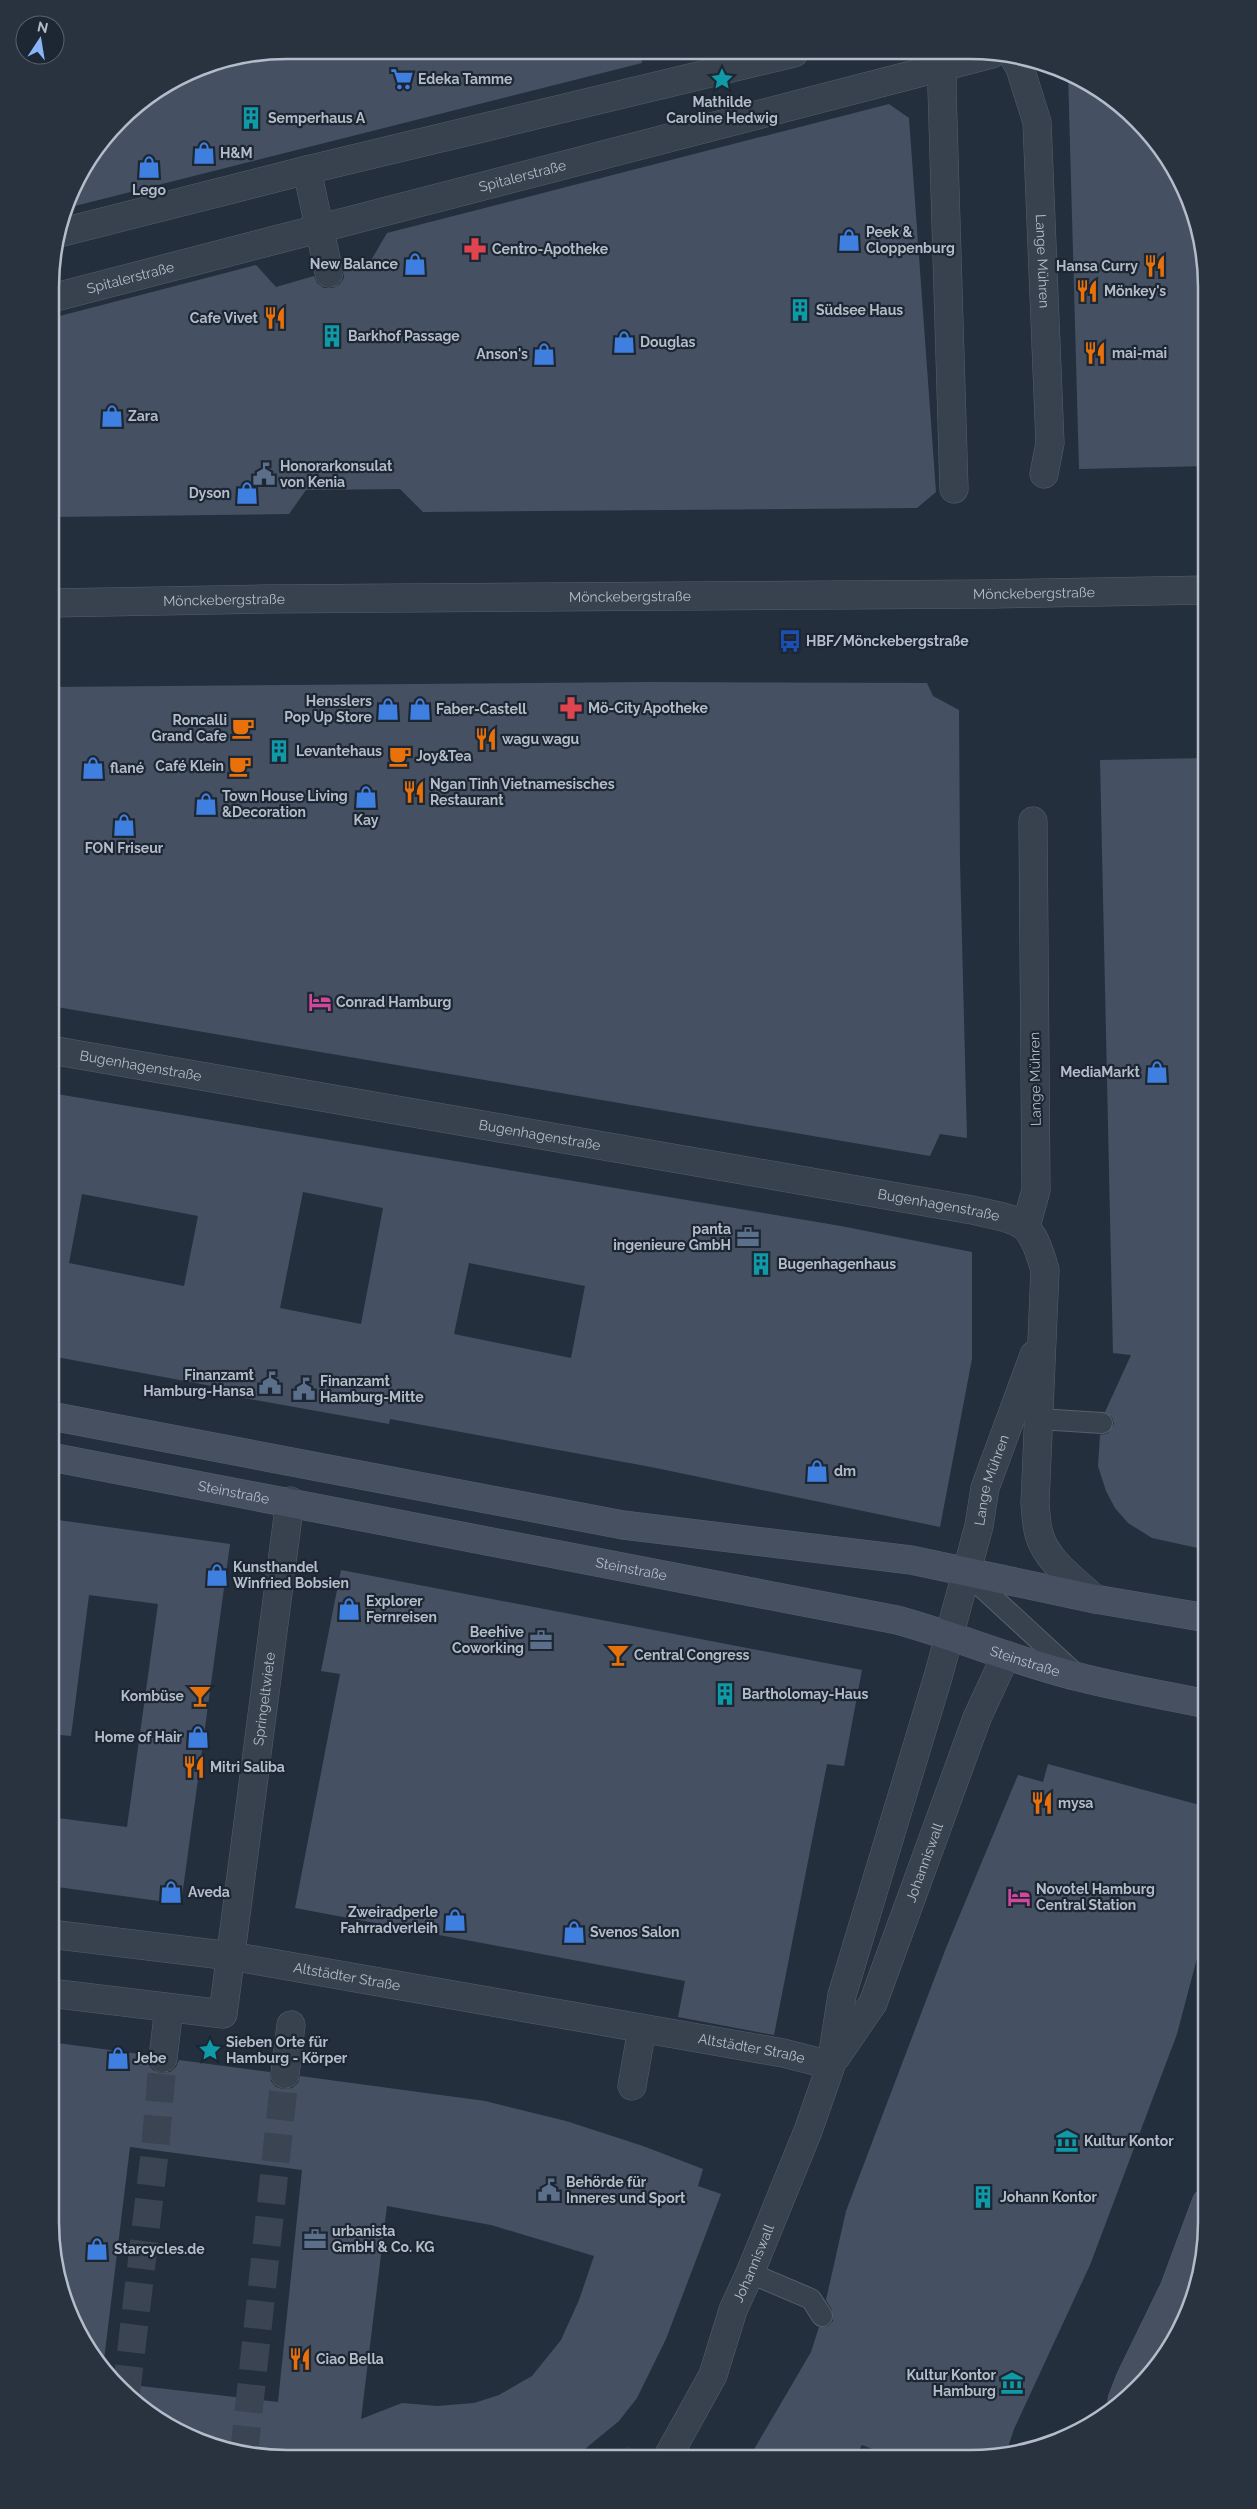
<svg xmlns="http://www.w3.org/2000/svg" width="1257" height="2509" font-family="Raleway,sans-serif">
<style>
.green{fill:#263c3f}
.building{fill:#455162;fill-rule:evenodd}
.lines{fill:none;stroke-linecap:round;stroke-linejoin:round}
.pedestrian-tunnel{stroke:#3a4453;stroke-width:28;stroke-dasharray:28 14;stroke-linecap:butt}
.service-casing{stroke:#565f6c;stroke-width:22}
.pedestrian-casing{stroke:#565f6c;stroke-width:29}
.minor-casing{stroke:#565f6c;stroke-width:29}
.secondary-casing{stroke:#565f6c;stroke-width:29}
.service{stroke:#38414e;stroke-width:20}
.pedestrian{stroke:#38414e;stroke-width:28}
.minor{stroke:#38414e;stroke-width:28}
.secondary{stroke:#465061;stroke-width:28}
.labels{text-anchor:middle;stroke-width:4.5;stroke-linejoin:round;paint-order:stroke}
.poi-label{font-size:14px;font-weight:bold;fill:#b4bcc9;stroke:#1d2633;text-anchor:start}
.street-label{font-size:14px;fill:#b4bcc9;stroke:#1d2633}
.rim{fill:none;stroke:#b4bcc9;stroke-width:2.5}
</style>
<rect width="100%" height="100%" fill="#242f3e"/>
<path class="green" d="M627 2446 634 2450 629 2458H616Z"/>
<path class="building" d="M287 50 640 52 642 63 67 208 75 182 130 109 196 68Z
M1068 72 1075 74 1127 109 1167 155 1195 211 1207 287V466L1079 469Z
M889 104 909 118 936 492 917 508 423 512 400 489 306 490 289 514 52 517V438H58L52 391V318L256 265 276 287 314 276 317 283 324 288H333L340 284 344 278V269L370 262 387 233Z
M648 682 927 683 933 696 959 710 960 862 967 1138 940 1134 930 1156 51 1006 52 687Z
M1207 758V1550L1152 1538 1128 1523 1115 1508 1106 1491 1098 1466 1100 1435 1108 1433 1114 1424 1112 1417 1105 1412 1131 1355 1113 1353 1100 760Z
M51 1093 841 1226 972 1252V1359L940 1527 651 1467 390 1419 389 1424 216 1393 217 1387 51 1356ZM303 1192 383 1208 361 1324 280 1308ZM82 1194 198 1216 184 1286 69 1263ZM469 1263 585 1286 571 1358 454 1334Z
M51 1519 230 1544 181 1904 50 1886V1817L127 1827 158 1604 89 1595 71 1736 50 1734Z
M341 1570 862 1670 844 1766 827 1764 774 2035 678 2017 685 1981 295 1908 340 1674 321 1671Z
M1048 1764 1207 1807V1920L1177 2034 1090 2265 1014 2429 1006 2453 970 2459H899L862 2445 854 2459 749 2458 811 2352 819 2327 828 2326 833 2321 832 2310 826 2300 846 2211 946 1948 1018 1775 1043 1782Z
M50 2042 148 2055 149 2065 153 2070 161 2073 170 2072 176 2067 179 2060 270 2072 271 2081 276 2087 283 2089 292 2088 298 2083 300 2076 485 2101 566 2121 643 2146 703 2169 698 2186 721 2194 666 2339 637 2398 619 2421 574 2458 255 2457 196 2441 131 2400 115 2383 278 2402 302 2170 130 2147 103 2368 90 2354 62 2298 50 2222ZM387 2206 491 2225 594 2256 579 2300 561 2340 532 2376 499 2395 474 2403 437 2406 402 2403 361 2419Z"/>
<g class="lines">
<path class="pedestrian-tunnel" d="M126 2394 155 2150 163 2058
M244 2454 285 2074"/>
<defs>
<path id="service" d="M1039 1419 1102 1423
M966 1573 1077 1675
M750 2273 811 2299 822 2316"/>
<g id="pedestrian">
<path d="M943 54 942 89 954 489"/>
<path id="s1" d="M1012 54 1020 68 1037 122 1050 443 1044 474"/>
<path d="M307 170 329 273"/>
<path d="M59 233 307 170 794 53"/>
<path id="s2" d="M52 298 992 54"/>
<path d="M163 2058 169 2008"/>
<path d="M285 2074 291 2025"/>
</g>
<g id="minor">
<path id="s3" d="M52 603 263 599 992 594 1207 590"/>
<path id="s4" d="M51 1050 972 1210C1022 1222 1030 1217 1045 1270L1035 1503C1036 1513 1036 1524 1039 1534 1046 1561 1076 1581 1095 1599"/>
<path d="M1026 1226 1036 1190 1033 821"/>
<path id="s5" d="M50 1934 231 1956 783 2053 831 2065"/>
<path id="s6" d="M50 1993 223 2014 290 1501"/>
<path id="s7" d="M836 2057 873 2003 977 1718 1006 1655"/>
<path d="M632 2086 642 2029"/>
<path id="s8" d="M667 2458 713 2375 733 2310 750 2273 808 2131 831 2065 842 1995 938 1677 979 1526 985 1488 1034 1355"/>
</g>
<g id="secondary">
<path d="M51 1416 623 1525 911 1560 1095 1599 1207 1618"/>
<path id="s9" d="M51 1457 897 1620C959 1637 1018 1662 1079 1677 1121 1688 1164 1695 1207 1704"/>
<path d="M1122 2400 1131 2377 1174 2289 1206 2203"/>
</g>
</defs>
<use href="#service" class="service-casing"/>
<use href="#pedestrian" class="pedestrian-casing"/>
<use href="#minor" class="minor-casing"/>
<use href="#secondary" class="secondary-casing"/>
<use href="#service" class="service"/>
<use href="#pedestrian" class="pedestrian"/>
<use href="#minor" class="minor"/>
<use href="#secondary" class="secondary"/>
</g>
<defs>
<symbol id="supermarket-bare" viewBox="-9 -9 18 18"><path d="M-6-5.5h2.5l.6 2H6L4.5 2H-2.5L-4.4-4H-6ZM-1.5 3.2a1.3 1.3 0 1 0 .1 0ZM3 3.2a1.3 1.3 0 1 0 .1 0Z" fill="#3f7fe0" stroke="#1d2633" stroke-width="2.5" paint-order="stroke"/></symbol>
<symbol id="sight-bare" viewBox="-9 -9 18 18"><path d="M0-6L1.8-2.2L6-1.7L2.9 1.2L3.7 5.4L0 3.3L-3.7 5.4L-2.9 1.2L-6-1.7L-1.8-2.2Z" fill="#0f9aa8" stroke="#1d2633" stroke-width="2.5" paint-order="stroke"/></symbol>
<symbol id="building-bare" viewBox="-9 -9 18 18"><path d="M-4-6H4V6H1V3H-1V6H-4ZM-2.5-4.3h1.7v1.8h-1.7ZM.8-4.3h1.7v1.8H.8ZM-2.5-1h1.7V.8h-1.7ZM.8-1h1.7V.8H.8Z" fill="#0f9aa8" stroke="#1d2633" stroke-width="2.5" paint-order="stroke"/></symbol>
<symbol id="shop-bare" viewBox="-9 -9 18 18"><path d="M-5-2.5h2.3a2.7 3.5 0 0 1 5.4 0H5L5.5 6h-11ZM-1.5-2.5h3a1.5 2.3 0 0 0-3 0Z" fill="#3f7fe0" stroke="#1d2633" stroke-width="2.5" paint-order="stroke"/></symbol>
<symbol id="pharmacy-bare" viewBox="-9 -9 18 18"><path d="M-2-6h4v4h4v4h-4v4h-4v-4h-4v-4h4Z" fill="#e0444e" stroke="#1d2633" stroke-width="2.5" paint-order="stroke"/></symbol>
<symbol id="restaurant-bare" viewBox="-9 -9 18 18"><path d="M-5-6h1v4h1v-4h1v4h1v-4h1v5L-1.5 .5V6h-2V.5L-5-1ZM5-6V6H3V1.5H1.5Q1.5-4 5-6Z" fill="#e8710a" stroke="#1d2633" stroke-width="2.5" paint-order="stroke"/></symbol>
<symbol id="civic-bare" viewBox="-9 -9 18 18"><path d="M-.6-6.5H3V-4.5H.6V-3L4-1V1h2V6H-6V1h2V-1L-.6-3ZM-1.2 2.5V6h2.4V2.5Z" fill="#5c6f8a" stroke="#1d2633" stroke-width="2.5" paint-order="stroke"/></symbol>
<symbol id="bus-bare" viewBox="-9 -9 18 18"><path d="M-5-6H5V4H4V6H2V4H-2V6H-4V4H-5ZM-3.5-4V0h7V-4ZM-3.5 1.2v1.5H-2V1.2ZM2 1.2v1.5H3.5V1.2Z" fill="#1a4fb4" stroke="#1d2633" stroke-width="2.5" paint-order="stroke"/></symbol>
<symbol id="cafe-bare" viewBox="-9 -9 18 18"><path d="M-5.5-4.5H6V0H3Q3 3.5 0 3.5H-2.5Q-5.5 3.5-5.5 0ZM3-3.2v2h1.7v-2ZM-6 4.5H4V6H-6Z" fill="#e8710a" stroke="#1d2633" stroke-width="2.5" paint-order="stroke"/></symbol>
<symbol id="hotel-bare" viewBox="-9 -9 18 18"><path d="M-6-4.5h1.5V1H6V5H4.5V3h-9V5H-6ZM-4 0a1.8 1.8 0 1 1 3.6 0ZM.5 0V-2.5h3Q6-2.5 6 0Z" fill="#d1479c" stroke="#1d2633" stroke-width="2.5" paint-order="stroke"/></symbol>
<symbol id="office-bare" viewBox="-9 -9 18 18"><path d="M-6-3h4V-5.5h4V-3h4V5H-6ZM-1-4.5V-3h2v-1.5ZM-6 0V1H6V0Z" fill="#5c6f8a" stroke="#1d2633" stroke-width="2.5" paint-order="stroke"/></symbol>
<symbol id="bar-bare" viewBox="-9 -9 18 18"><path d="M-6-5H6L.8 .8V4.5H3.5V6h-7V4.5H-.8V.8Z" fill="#e8710a" stroke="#1d2633" stroke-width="2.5" paint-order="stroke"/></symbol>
<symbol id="museum-bare" viewBox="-9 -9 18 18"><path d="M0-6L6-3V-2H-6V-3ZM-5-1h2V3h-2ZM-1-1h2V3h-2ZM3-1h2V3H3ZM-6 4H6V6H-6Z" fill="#0f9aa8" stroke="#1d2633" stroke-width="2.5" paint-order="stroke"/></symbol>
</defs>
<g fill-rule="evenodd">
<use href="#supermarket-bare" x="386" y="63" width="32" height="32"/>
<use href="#sight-bare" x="706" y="63" width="32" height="32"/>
<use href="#building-bare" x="235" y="102" width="32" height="32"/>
<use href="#shop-bare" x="188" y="137" width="32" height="32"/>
<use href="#shop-bare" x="133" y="151" width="32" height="32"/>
<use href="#shop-bare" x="833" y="224" width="32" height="32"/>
<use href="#pharmacy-bare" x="459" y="233" width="32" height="32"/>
<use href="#shop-bare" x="399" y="248" width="32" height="32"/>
<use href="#restaurant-bare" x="1139" y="250" width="32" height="32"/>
<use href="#restaurant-bare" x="1071" y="275" width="32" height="32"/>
<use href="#building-bare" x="784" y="294" width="32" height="32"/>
<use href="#restaurant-bare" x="259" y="302" width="32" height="32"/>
<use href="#building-bare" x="316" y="320" width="32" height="32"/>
<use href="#shop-bare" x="608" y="326" width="32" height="32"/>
<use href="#restaurant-bare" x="1079" y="337" width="32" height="32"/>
<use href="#shop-bare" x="528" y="338" width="32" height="32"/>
<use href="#shop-bare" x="96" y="400" width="32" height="32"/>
<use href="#civic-bare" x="248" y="458" width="32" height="32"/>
<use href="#shop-bare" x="231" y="477" width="32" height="32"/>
<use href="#bus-bare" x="774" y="625" width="32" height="32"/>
<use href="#pharmacy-bare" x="555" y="692" width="32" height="32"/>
<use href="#shop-bare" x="372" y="693" width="32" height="32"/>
<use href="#shop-bare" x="404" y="693" width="32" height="32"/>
<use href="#cafe-bare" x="227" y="712" width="32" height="32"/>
<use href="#restaurant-bare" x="470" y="723" width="32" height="32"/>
<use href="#building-bare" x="263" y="735" width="32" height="32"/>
<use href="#cafe-bare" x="384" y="740" width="32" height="32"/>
<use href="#cafe-bare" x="224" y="750" width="32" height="32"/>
<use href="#shop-bare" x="77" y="752" width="32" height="32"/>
<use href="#restaurant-bare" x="398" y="776" width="32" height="32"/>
<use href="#shop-bare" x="350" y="781" width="32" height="32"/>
<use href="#shop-bare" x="190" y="788" width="32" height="32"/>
<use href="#shop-bare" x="108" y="809" width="32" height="32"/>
<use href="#hotel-bare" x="304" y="986" width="32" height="32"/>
<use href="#shop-bare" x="1141" y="1056" width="32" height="32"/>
<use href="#office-bare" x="732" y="1221" width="32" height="32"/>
<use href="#building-bare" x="745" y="1248" width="32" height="32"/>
<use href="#civic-bare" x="254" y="1367" width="32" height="32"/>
<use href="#civic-bare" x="288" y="1373" width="32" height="32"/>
<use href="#shop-bare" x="801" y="1455" width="32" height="32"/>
<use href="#shop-bare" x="201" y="1559" width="32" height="32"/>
<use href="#shop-bare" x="333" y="1593" width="32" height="32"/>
<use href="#office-bare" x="525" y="1624" width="32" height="32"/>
<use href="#bar-bare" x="602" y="1639" width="32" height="32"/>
<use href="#building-bare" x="709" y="1678" width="32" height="32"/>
<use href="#bar-bare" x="184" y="1680" width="32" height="32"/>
<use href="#shop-bare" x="182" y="1721" width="32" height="32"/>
<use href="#restaurant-bare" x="178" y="1751" width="32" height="32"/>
<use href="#restaurant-bare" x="1026" y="1787" width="32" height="32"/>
<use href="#shop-bare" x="155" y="1876" width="32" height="32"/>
<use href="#hotel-bare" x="1003" y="1881" width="32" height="32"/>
<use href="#shop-bare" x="439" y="1904" width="32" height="32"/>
<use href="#shop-bare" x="558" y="1916" width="32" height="32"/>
<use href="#sight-bare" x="194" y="2034" width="32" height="32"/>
<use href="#shop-bare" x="102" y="2042" width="32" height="32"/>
<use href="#museum-bare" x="1051" y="2125" width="32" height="32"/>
<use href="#civic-bare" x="533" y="2174" width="32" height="32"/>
<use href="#building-bare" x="967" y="2181" width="32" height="32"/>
<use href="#office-bare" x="299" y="2223" width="32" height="32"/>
<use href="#shop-bare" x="81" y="2233" width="32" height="32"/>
<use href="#restaurant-bare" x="284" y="2343" width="32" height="32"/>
<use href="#museum-bare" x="996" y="2367" width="32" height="32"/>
</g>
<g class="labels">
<g class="poi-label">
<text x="418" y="84">Edeka Tamme</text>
<text x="722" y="107" text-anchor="middle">Mathilde<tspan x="722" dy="16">Caroline Hedwig</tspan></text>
<text x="268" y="123">Semperhaus A</text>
<text x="220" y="158">H&amp;M</text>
<text x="149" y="195" text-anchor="middle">Lego</text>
<text x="866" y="237">Peek &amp;<tspan x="866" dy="16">Cloppenburg</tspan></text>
<text x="492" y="254">Centro-Apotheke</text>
<text x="398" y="269" text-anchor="end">New Balance</text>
<text x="1138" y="271" text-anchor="end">Hansa Curry</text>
<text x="1104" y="296">Mönkey's</text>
<text x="816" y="315">Südsee Haus</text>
<text x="258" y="323" text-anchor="end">Cafe Vivet</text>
<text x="348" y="341">Barkhof Passage</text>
<text x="640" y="347">Douglas</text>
<text x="1112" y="358">mai-mai</text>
<text x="528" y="359" text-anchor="end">Anson's</text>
<text x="128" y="421">Zara</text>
<text x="280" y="471">Honorarkonsulat<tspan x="280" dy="16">von Kenia</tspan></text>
<text x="230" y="498" text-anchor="end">Dyson</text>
<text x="806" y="646">HBF/Mönckebergstraße</text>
<text x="372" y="706" text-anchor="end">Hensslers<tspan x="372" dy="16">Pop Up Store</tspan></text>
<text x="588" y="713">Mö-City Apotheke</text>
<text x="436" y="714">Faber-Castell</text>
<text x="227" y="725" text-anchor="end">Roncalli<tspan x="227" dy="16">Grand Cafe</tspan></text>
<text x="502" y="744">wagu wagu</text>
<text x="296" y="756">Levantehaus</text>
<text x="416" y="761">Joy&amp;Tea</text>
<text x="224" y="771" text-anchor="end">Café Klein</text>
<text x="110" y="773">flané</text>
<text x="430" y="789">Ngan Tinh Vietnamesisches<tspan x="430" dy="16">Restaurant</tspan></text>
<text x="222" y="801">Town House Living<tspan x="222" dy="16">&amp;Decoration</tspan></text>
<text x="366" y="825" text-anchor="middle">Kay</text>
<text x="124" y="853" text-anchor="middle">FON Friseur</text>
<text x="336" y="1007">Conrad Hamburg</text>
<text x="1140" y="1077" text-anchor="end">MediaMarkt</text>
<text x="731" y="1234" text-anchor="end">panta<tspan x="731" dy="16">ingenieure GmbH</tspan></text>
<text x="778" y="1269">Bugenhagenhaus</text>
<text x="254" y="1380" text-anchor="end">Finanzamt<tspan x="254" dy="16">Hamburg-Hansa</tspan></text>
<text x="320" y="1386">Finanzamt<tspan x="320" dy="16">Hamburg-Mitte</tspan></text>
<text x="834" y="1476">dm</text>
<text x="233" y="1572">Kunsthandel<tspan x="233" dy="16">Winfried Bobsien</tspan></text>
<text x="366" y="1606">Explorer<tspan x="366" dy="16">Fernreisen</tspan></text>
<text x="524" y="1637" text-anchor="end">Beehive<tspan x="524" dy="16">Coworking</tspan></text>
<text x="634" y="1660">Central Congress</text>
<text x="742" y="1699">Bartholomay-Haus</text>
<text x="184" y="1701" text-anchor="end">Kombüse</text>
<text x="182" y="1742" text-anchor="end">Home of Hair</text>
<text x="210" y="1772">Mitri Saliba</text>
<text x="1058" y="1808">mysa</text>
<text x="1036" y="1894">Novotel Hamburg<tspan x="1036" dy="16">Central Station</tspan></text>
<text x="188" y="1897">Aveda</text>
<text x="438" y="1917" text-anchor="end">Zweiradperle<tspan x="438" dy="16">Fahrradverleih</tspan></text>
<text x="590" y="1937">Svenos Salon</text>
<text x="226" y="2047">Sieben Orte für<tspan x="226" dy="16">Hamburg - Körper</tspan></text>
<text x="134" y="2063">Jebe</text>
<text x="1084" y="2146">Kultur Kontor</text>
<text x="566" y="2187">Behörde für<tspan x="566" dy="16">Inneres und Sport</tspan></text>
<text x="1000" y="2202">Johann Kontor</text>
<text x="332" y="2236">urbanista<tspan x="332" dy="16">GmbH &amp; Co. KG</tspan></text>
<text x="114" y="2254">Starcycles.de</text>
<text x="316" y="2364">Ciao Bella</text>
<text x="996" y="2380" text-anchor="end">Kultur Kontor<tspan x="996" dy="16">Hamburg</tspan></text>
</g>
<g class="street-label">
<text dy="5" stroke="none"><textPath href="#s2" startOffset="486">Spitalerstraße</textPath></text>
<text dy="5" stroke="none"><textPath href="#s1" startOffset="212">Lange Mühren</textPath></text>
<text dy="5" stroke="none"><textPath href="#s2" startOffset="81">Spitalerstraße</textPath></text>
<text dy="5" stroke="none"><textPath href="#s3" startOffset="982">Mönckebergstraße</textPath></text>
<text dy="5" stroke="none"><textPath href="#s3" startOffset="578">Mönckebergstraße</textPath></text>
<text dy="5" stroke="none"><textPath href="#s3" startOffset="172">Mönckebergstraße</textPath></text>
<text dy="5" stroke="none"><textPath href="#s4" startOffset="91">Bugenhagenstraße</textPath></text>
<text transform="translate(1035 1079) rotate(-91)" y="5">Lange Mühren</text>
<text dy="5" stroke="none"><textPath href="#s4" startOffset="496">Bugenhagenstraße</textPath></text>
<text dy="5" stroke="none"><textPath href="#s4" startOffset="901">Bugenhagenstraße</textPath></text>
<text dy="5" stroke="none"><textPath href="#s8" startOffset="1034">Lange Mühren</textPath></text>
<text dy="5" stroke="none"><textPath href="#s9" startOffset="186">Steinstraße</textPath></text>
<text dy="5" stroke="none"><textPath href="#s9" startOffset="591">Steinstraße</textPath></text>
<text dy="5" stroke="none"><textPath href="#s9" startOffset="996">Steinstraße</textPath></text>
<text dy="5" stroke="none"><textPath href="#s6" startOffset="492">Springeltwiete</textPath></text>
<text dy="5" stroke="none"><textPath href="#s7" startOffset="215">Johanniswall</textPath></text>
<text dy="5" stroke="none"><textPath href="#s5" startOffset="300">Altstädter Straße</textPath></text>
<text dy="5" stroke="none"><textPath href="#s5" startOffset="711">Altstädter Straße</textPath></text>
<text dy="5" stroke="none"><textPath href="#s8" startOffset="214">Johanniswall</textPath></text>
</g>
</g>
<path d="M0 0H1257V2509H0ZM287 59H970A228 228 0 0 1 1198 287V2222A228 228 0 0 1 970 2450H287A228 228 0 0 1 59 2222V287A228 228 0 0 1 287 59Z" fill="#29323f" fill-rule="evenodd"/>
<path class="rim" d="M287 59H970A228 228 0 0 1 1198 287V2222A228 228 0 0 1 970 2450H287A228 228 0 0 1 59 2222V287A228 228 0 0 1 287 59Z"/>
<g transform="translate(40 40) rotate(12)"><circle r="24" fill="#1d2633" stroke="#59626f"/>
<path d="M0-4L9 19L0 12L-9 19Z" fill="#8ab4f8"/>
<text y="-8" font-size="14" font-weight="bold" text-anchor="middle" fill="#b4bcc9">N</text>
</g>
</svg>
